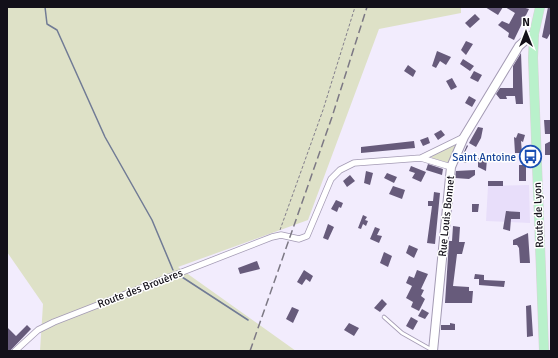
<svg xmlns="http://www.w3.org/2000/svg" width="558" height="358" font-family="Signika,sans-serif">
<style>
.built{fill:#e8defa}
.green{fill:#dee1c7}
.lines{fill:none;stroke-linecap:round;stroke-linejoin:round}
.stream{stroke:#717b95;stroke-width:1.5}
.building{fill:#675b7b}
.lane-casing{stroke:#a49bb4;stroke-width:4.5}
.street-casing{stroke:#a49bb4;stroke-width:7}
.secondary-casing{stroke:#a49bb4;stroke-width:10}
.primary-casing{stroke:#d5d4d6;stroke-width:10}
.path{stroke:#827e8b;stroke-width:1;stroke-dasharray:3 2;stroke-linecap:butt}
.lane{stroke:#fff;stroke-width:3}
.street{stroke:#fff;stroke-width:5.5}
.secondary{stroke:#fff;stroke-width:8}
.primary{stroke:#b9f1cb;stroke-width:9}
.rail{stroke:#7c7884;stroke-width:1.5;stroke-dasharray:8 4;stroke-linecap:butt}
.labels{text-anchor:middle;stroke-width:3;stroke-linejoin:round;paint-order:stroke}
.transit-label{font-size:11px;fill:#164399;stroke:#fff;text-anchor:end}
.street-label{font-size:11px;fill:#131019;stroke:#fff}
</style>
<rect width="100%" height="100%" fill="#f2ecfd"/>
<path class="built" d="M529 185 530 223 486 221 488 186Z"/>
<path class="green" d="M7 7H461V13L379 29 308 220 178 267 296 351H40L43 304 7 252Z
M455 143 457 144 449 163 432 158 431 155Z"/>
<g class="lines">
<path class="stream" d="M45 7 47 24 57 30 105 137 152 220 173 270
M182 277 248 320"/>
</g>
<path class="building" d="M485 7H503L498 15Z
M505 7H522L529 9 514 40 508 37 509 33 498 25 502 21 509 24 515 13Z
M548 7H551V32L547 39 542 37Z
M475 14 480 19 470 28 465 23Z
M466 41 473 44 466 55 461 50Z
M437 51 451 57 446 65 440 61 436 68 432 66Z
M521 53 523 104H516L515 96H506L507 99H500L496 94 500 88H513V66Z
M463 59 474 66 470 71 460 64Z
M408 65 416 71 413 77 404 71Z
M474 71 482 75 478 82 470 78Z
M452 78 457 87 451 90 446 81Z
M469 96 476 100 472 107 465 103Z
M544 120H551V134H545Z
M478 127 483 128 481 138 476 147 469 143Z
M441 130 445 135 438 140 434 134Z
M518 133 525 135 523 142 521 141 522 153H515L514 137 516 138Z
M428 137 430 143 423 146 420 140Z
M414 141 415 148 361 153V147Z
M551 141V155H545V144Z
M467 145 468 146 464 154 469 156 466 163 460 161Z
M478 158 487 159 486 171 478 167Z
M428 164 443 169 442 175 426 170Z
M519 165H526V181H519Z
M411 166 426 172 421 182 412 178 415 173 409 171Z
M475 170V175L469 179 455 178 456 171Z
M366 171 373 173 370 185 364 183Z
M387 173 397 177 394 183 384 178Z
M350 175 355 181 347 187 343 181Z
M488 181H503V186H488Z
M393 186 405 190 402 199 389 194Z
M434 192 440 193 435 244 427 243 432 206H428V201H433Z
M336 200 343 203 341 208 339 207 337 212 331 209Z
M472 204H479L478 212H472Z
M506 211 520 212V219H511L510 231 503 229Z
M363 215 367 217 365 220 368 221 366 226 363 224 361 229 358 228Z
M328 224 334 227 328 240 323 238Z
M453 226 460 227 459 242H465L462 254H457L453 286 469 287V291H473L472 303H445L449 241H452Z
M375 227 380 229 377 235 382 236 379 243 370 239Z
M528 233 530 263H520L519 248 517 245H513V240Z
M409 245 418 249 414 258 406 253Z
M384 252 392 256 388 267 380 263Z
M257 261 260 269 240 274 238 268Z
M304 270 313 276 310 282 306 279 302 285 297 282Z
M417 270 428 274 421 289 424 290 421 296 425 299 419 311 411 307 413 302 406 298 412 286 406 283 409 276 414 278Z
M475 274 484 275V280L505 281 504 287 479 285V279H474Z
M382 299 387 304 380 312 374 308Z
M531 305 533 336 527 337 526 306Z
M292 307 299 310 293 323 286 319Z
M422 309 429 313 425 319 418 316Z
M411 317 418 321 413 330 406 326Z
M349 323 359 328 354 336 344 330Z
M450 323 455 324V330H441V325H450Z
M27 325 31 329 10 351H7V327L16 336Z"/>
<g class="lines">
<defs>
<path id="lane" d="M384 317 402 333 432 350"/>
<path id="street" d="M421 158 464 137
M15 351 38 330 54 322 272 237 281 235 299 239 307 236 331 179 340 170 354 163 421 158 451 167"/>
<path id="secondary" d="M433 351 451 167 464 137 519 46 529 37 534 34"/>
<path id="primary" d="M540 7 534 34 533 58 544 351"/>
</defs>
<use href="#lane" class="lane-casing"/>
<use href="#street" class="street-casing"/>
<use href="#secondary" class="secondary-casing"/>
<use href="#primary" class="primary-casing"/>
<path class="path" d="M280 230 323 110 355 7"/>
<use href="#lane" class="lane"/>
<use href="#street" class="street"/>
<use href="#secondary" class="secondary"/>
<use href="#primary" class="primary"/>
<path class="rail" d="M250 351 332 117 367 7"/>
</g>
<defs>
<symbol id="bus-ring" viewBox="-11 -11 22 22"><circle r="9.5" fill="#fff" stroke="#1a4fb4" stroke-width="1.5"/><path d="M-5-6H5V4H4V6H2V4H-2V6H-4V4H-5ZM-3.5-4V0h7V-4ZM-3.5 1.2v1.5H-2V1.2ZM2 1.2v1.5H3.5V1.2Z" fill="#1a4fb4"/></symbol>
</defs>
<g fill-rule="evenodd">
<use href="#bus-ring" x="518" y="144" width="25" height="25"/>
</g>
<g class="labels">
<g class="transit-label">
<text x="516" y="161">Saint Antoine</text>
</g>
<g class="street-label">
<text transform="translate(538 215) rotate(-92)" y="4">Route de Lyon</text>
<text transform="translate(446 216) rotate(-84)" y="4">Rue Louis Bonnet</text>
<text transform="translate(140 288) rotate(-21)" y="4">Route des Brouères</text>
</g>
</g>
<rect width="558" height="358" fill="none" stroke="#131019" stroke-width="16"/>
<g transform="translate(526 32)" stroke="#ffffff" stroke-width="3" paint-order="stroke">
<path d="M0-3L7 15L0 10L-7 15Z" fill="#131019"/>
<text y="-6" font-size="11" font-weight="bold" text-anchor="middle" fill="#131019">N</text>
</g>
</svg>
